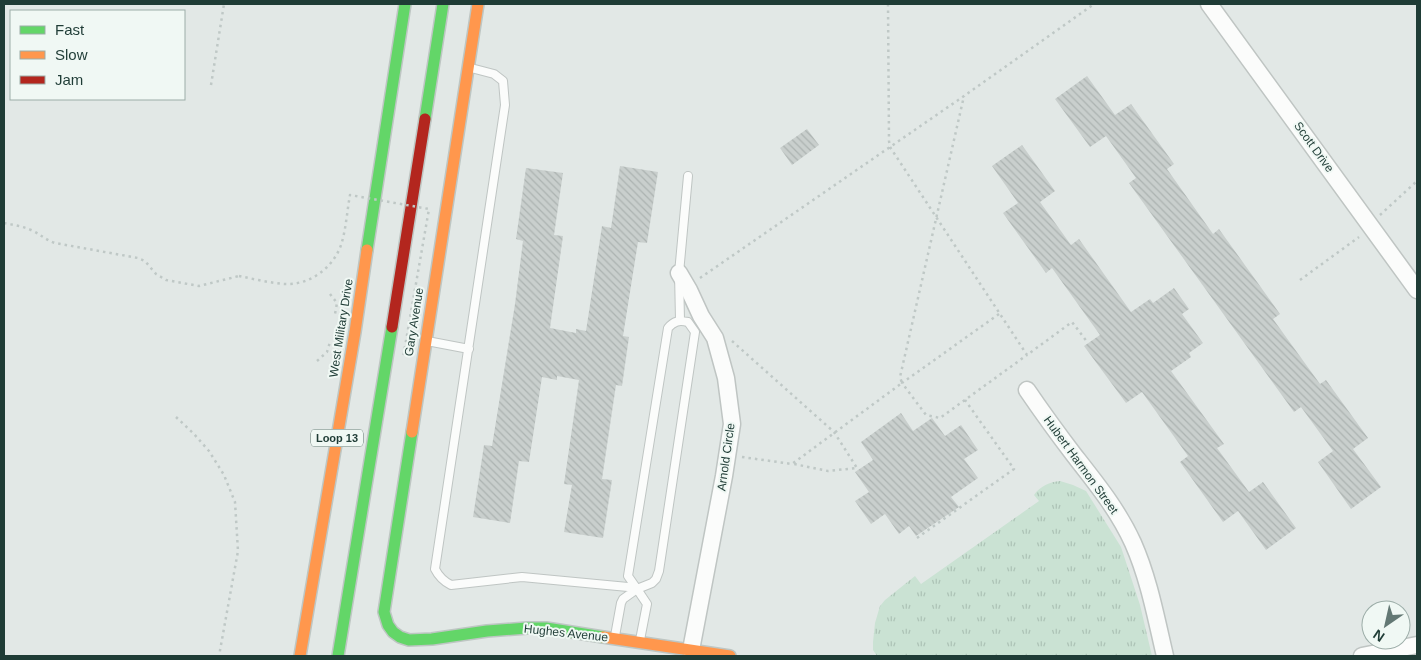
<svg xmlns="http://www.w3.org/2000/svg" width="1421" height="660" font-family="Arial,sans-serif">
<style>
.grass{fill:url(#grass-tufts)}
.building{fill:url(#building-back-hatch)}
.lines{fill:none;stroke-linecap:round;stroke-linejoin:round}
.lane-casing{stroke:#bfc5c3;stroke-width:10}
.street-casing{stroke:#bfc5c3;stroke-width:19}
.fast-casing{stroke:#bec6c3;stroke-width:14}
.slow-casing{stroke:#bec6c3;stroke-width:14}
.jam-casing{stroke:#bec6c3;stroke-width:14}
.path{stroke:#bfc8c6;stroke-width:2.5;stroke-dasharray:2.5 4;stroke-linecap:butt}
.lane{stroke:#fbfcfb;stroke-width:8}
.street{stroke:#fbfcfb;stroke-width:16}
.fast{stroke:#63d668;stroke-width:11}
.slow{stroke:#ff974d;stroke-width:11}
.jam{stroke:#b3261e;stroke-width:11}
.path-bridge{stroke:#bfc8c6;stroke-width:2.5;stroke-dasharray:2.5 4;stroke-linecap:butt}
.labels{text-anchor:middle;stroke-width:4;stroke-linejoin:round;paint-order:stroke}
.shield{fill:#f0f8f4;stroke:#5e746f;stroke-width:1}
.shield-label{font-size:11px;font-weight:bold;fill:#1f3c36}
.street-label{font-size:12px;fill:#1f3c36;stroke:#f0f8f4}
</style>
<defs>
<pattern id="grass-tufts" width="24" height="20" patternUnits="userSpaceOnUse" patternTransform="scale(1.25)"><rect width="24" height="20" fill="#cae2d3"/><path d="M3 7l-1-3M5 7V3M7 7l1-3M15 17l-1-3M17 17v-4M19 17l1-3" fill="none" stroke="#adc3b6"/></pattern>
<pattern id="building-back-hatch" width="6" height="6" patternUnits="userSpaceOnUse" patternTransform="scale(1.25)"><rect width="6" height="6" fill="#c9cfcd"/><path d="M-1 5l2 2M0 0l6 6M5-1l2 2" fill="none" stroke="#acb3b1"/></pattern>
</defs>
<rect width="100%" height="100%" fill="#e2e8e6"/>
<path class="grass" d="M1060 481 1073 485 1086 491 1121 547 1140 605 1152 656H877L873 650V642L875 623 880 606 885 600 915 576 921 584 1039 501 1034 495C1040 486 1050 482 1060 481Z"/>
<path class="building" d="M1087 76 1115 115 1131 104 1174 164 1167 169 1213 234 1219 229 1280 314 1273 319 1320 384 1326 380 1368 438 1353 449 1381 487 1351 509 1318 462 1333 451 1301 407 1294 412 1129 183 1136 178 1106 136 1090 147 1055 99Z
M807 129 819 145 792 165 780 148Z
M1022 145 1055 191 1040 202 1071 245 1079 239 1131 312 1150 299 1153 303 1174 288 1189 309 1182 314 1203 343 1189 353 1191 357 1171 371 1224 444 1217 448 1249 492 1263 482 1296 528 1266 550 1238 511 1223 522 1180 462 1188 456 1142 392 1126 403 1084 346 1100 335 1052 268 1046 273 1003 213 1018 203 992 166Z
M620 166 658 172 647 243 638 242 623 336 629 337 622 386 616 385 602 479 612 480 603 538 564 532 572 485 564 484 579 380 557 376V380L542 377 529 462 519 461 510 523 473 517 484 445 492 446 515 304 523 241 516 239 526 168 563 173 554 235 563 236 550 328 576 333V329L586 331 602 226 611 228Z
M901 413 913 431 932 418 945 436 961 425 978 450 964 459 978 478 951 497 959 507 916 536 909 526 899 534 885 514 871 524 855 501 869 492 855 472 873 460 861 442Z"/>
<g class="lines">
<defs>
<path id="lane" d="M471 68 494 74 503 81 505 105 435 569C439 577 443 581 451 585L522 577 628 587 637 589 652 583 656 579 659 571 695 332 688 322C679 320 674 321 668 328L628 576 637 589
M680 320 679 273 688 176
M427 341 469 349
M615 636 621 603 623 599 637 589 647 604 640 640"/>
<path id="street" d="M1209 4 1417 290
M679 273 689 290 701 316 715 338 726 378 732 424 724 476 691 650
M1027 390C1042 412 1058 434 1074 455 1096 483 1118 510 1133 543 1149 579 1156 618 1165 656
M1362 656 1417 645"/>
<path id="fast" d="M425 119 443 4
M367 250 405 4
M412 432 384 612 388 625 393 632 400 637 409 640 432 639 487 631 527 628H546L603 637
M338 656 392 327"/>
<path id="slow" d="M412 432 478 4
M603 637 730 656
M300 656 355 332 367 250"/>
<path id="jam" d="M392 327 425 119"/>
</defs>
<use href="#lane" class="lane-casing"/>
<use href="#street" class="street-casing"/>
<use href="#fast" class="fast-casing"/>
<use href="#slow" class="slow-casing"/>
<use href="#jam" class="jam-casing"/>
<path class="path" d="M888 4 889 141 890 147 1027 355 1072 322 1088 343
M211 85 224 4
M1380 215 1417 181
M4 223C13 225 22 226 31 230 40 234 46 240 55 243L138 258 145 261 156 274 166 280 199 286 239 276
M700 278 964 96 1094 4
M1300 280 1359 237
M330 294 337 303 335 314
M999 314 902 383 926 415 940 418 1027 355
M732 341 834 432 857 468 828 471 794 464
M317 361 327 352 330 342
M176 417 194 434 209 451 224 475 235 502 238 551 219 656
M742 457 792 464 902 383 900 377 964 96
M917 538 1014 469 965 400"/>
<use href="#lane" class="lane"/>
<use href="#street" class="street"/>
<use href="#fast" class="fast"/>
<use href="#slow" class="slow"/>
<use href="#jam" class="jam"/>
<path class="path-bridge" d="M239 276C254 279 270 283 285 284 310 285 333 268 341 245 346 230 347 211 350 195L429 209 403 358"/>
</g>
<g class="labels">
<rect class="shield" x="311" y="429.5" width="52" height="17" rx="4"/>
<g class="shield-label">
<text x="337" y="442">Loop 13</text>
</g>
<g class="street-label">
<text transform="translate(1314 147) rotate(54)" y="4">Scott Drive</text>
<text transform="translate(414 322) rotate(-81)" y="4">Gary Avenue</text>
<text transform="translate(341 328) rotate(-81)" y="4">West Military Drive</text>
<text transform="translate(726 457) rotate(-82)" y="4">Arnold Circle</text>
<text transform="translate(1081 465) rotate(54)" y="4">Hubert Harmon Street</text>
<text transform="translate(566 633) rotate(6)" y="4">Hughes Avenue</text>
</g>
</g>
<rect width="1421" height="660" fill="none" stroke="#1f3c36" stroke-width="10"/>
<rect x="10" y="10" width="175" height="90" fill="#f0f8f4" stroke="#9cada8"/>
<rect x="20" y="26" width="25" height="8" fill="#63d668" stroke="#9cada8"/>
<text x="55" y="35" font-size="15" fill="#1f3c36">Fast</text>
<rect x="20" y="51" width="25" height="8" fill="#ff974d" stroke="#9cada8"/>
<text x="55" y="60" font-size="15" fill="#1f3c36">Slow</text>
<rect x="20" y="76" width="25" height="8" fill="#b3261e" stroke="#9cada8"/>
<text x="55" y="85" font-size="15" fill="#1f3c36">Jam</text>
<g transform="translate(1386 625) rotate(214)"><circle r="24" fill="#f0f8f4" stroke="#9cada8"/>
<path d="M0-4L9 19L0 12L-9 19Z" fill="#637874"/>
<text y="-8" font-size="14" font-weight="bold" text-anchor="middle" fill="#1f3c36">N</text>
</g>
</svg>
